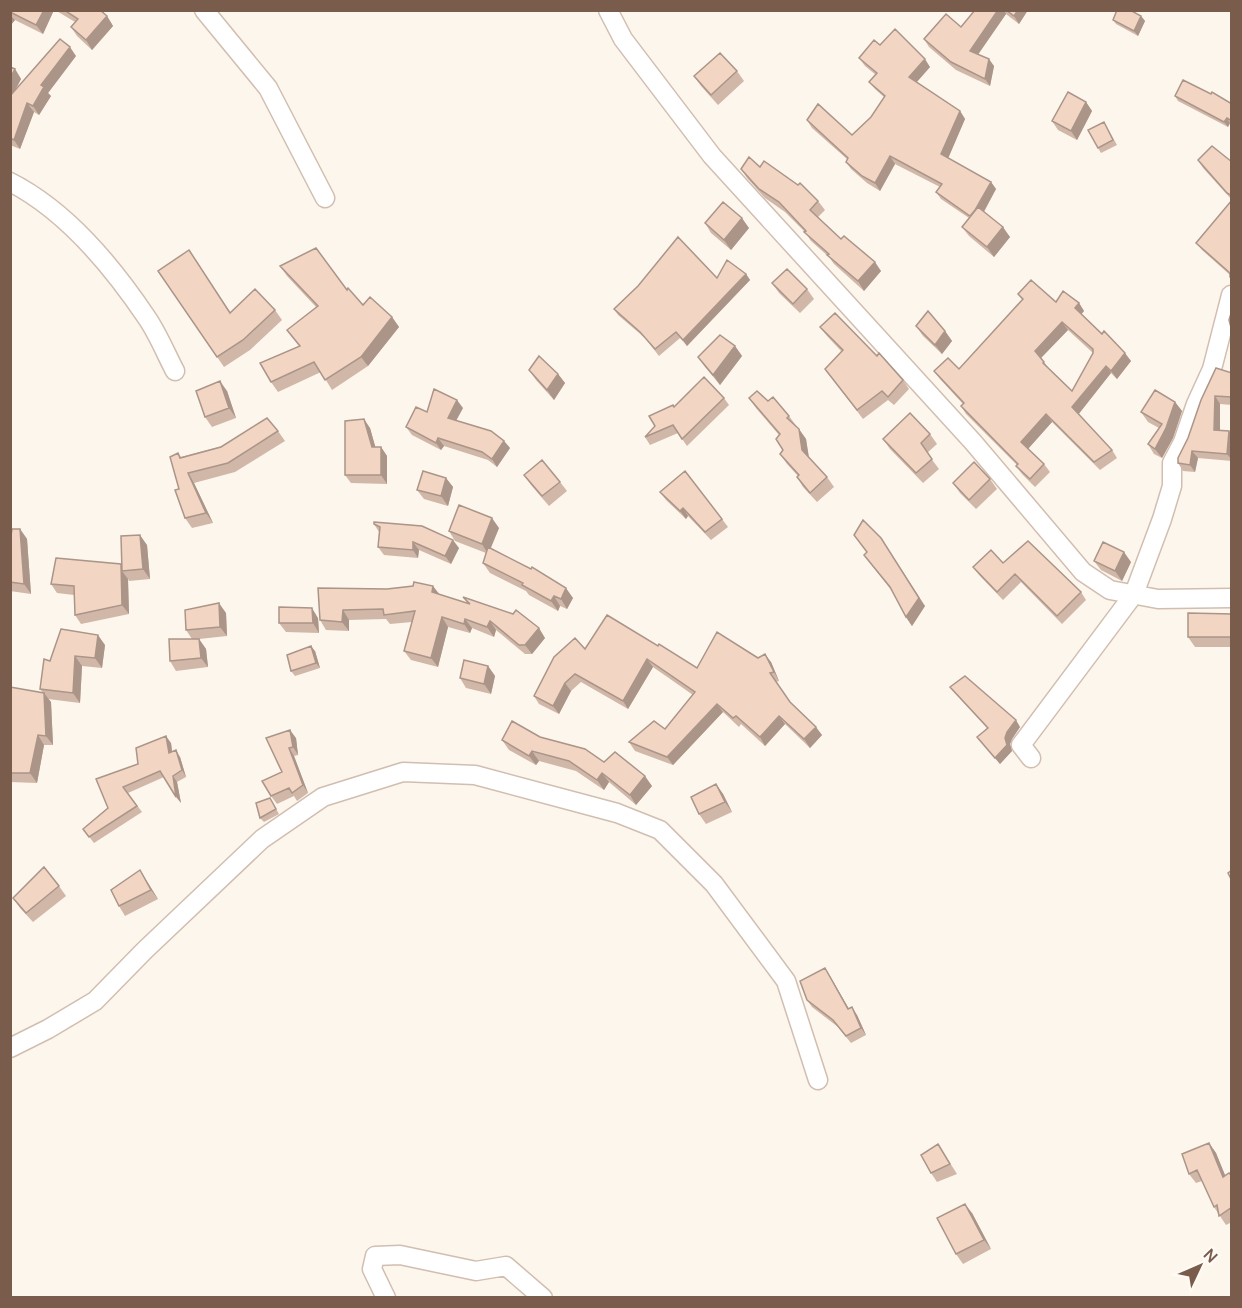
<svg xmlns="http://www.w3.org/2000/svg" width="1242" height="1308" font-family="Manrope,sans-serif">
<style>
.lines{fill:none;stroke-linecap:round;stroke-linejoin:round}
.minor-casing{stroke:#d1beb0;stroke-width:21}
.minor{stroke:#fff;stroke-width:18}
.wall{fill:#d1b7a8;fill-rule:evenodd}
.shaded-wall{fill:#aa9588}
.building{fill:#f3d5c3;stroke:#aa9588;stroke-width:1.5;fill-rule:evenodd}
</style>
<rect width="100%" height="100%" fill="#fdf6ec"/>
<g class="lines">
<defs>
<path id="minor" d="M204 10 268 88 325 198
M608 10 623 39 712 156 973 442 1083 572 1110 590 1158 599 1232 598
M10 182C67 211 112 266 147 318 158 334 166 354 175 371
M1031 758 1021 745 1134 594 1162 519 1172 486V463L1183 442 1196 404 1212 369 1231 295
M10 1048 48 1029 95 1001 145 950 262 839 323 797 403 772 475 775 617 813 660 830 714 884 786 981 818 1080
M386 1298 372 1269 375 1256 400 1255 476 1271 506 1266 543 1298"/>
</defs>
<use href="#minor" class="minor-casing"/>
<use href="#minor" class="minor"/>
</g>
<path class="wall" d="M10 10H54L43 34 15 20 10 26Z
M55 10H100L107 16 113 26 92 50 77 36 71 27 75 22Z
M975 10H1028L1019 24 1006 14 978 54 994 66 990 86 956 70 929 47 924 39 961 27Z
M1141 16 1145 21 1138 36 1116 24 1113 20Z
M880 45 930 67 917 82 960 111 965 119 948 158 991 182 996 189 984 212 1010 237 994 257 969 236 962 227 969 218 941 199 936 192 940 187 895 164 880 191 867 183 851 169 846 162 847 159 812 128 807 120 852 135 871 117 884 97 875 89 869 82 876 75 865 66 859 58Z
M76 56 48 93 51 96 39 115 34 112 20 149 10 145V67L15 69 21 79 15 91Z
M737 71 744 81 718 105 701 86 694 76Z
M1175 96 1232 104V124L1230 123 1228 127 1178 101Z
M1086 102 1092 111 1077 140 1058 130 1052 121Z
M1104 122 1117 145 1101 153 1098 148Z
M1198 160 1232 162V200L1203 168Z
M760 167 818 201 825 210 818 217 841 239 881 271 864 291 834 264 829 257 811 241 805 232 785 212 765 198 747 178 741 169Z
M1232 200V280L1230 275 1202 250 1196 243Z
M705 223 749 228 731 250 711 233Z
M196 260 230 312 275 310 282 320 250 350 224 367 158 271Z
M280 266 347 290 363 305 392 317 399 327 368 366 332 390 321 372 278 392 271 382 299 346 287 330 316 307 287 276Z
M746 274 750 280 687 346 680 338 659 356 645 338 618 315 614 309 717 278Z
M772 283 807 289 814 299 800 313 779 293Z
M1018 294 1056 302 1079 303 1084 311 1081 314 1131 361 1117 379 1111 373 1078 414 1112 450 1117 458 1100 470 1052 422 1028 449 1044 464 1050 472 1035 487 1022 474 1016 466 1017 465 966 414 961 406 963 404 940 379 934 371 959 369 1022 300ZM1068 330 1093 353 1072 391 1050 370 1041 358Z
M916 326 945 331 952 341 942 354 923 336Z
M820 327 877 356 903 380 909 389 894 405 888 400 863 419 825 369 842 352 827 336Z
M735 346 742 356 720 385 705 367 698 357Z
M529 370 558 374 565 383 554 400 536 380Z
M1232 373V405L1220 404V430L1229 431 1232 435V461L1198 458 1195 472 1183 471 1178 463 1188 438 1201 400Z
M227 391 236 418 212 427 205 417Z
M724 398 729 405 687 446 678 433 650 445 645 437 674 407Z
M749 398 768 401 789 416 806 439 809 457 827 477 834 487 817 502 803 487 797 477 798 476 787 464 780 454 783 450 779 435 756 408Z
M1175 402 1182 411 1173 438 1162 458 1154 454 1148 444 1159 428 1148 422 1141 412Z
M463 408 456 421 504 441 510 448 497 467 488 460 444 446 441 450 412 435 406 427 427 412Z
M370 428 375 447H381L387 456V484L351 483 345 475Z
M278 431 285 441 235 472 194 483 213 523 192 528 185 518 179 489 178 453 181 457Z
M930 434 937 444 927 453 939 469 923 483 890 449 883 439Z
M524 475 560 482 567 491 549 506 531 485Z
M446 478 453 487 448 506 424 499 417 490Z
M990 479 997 489 976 509 960 493 953 483Z
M660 492 722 519 728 527 711 540 688 516 686 519 666 500Z
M374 524 459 548 451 564 419 550 418 558 384 555 378 547 379 532Z
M499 528 491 548 573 598 567 609 560 606 558 611 529 595 526 591 490 573 483 563 486 553 455 541 449 531Z
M20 529 27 539 31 594 10 591V543Z
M854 535 925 606 912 626 906 617 892 591 864 555 867 552Z
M147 545 150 579 129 581 128 579 129 614 81 624 75 615 74 595 57 593 51 584 121 564Z
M1094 561 1131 562 1122 581 1101 570Z
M1003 563 1081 592 1086 600 1062 624 1021 582 1003 600 979 575 973 567Z
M318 588 439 594 468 604 463 597 545 638 532 654H525L496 630 494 637 472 628 470 633 448 627 438 667 411 660 404 651 412 622 390 624 386 619 349 620V631L326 630 320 620Z
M226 613 227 636 199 639 206 649 208 667 176 671 170 661 192 639 186 630Z
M1232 614V647H1195L1188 637Z
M318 618 319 633 286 632 279 623Z
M105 645 102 668 82 666 80 703 48 699 51 702 53 745H44L37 783 10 782V687L43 693 40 689 50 661Z
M658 646 697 668 758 658 771 662 779 681 776 682 790 702 822 735 810 748 785 724 765 746 741 724 739 727 723 712 673 765 635 751 629 742 665 729 693 695 653 667 628 709 581 682 571 691 559 714 539 704 534 696 585 649Z
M315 651 320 668 295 676 291 671Z
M488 666 495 676 491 694 466 688 460 678Z
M950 687 1020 727 1012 739 1010 744 1012 751 1000 764 977 737 987 728 955 693Z
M540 737 604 762 652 786 636 805 609 782 604 790 576 771 539 761 536 765 509 750 502 740Z
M266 738H296L298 755 294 756 308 793 297 801 294 796 277 804 271 796 282 772Z
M171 743 172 752 180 757 186 777 177 782 181 803 164 777 128 793 142 812 94 843 83 829 108 808 138 764Z
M716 784 723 794 732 812 706 824 699 814Z
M273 803 279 814 264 822 260 818Z
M140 870 158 899 125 916 119 906Z
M59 886 66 896 33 922 20 908 13 898Z
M830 976 849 1009 857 1015 866 1035 851 1043 838 1027 812 1007 807 1000Z
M1209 1143 1216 1153 1225 1176H1232V1222L1226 1225 1214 1207 1202 1181 1196 1183 1189 1174Z
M938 1144 957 1174 937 1182 931 1173Z
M972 1213 991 1249 963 1264 956 1254Z"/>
<path class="shaded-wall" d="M44 10H54L43 34 36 25Z
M998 10H1004L1006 14 975 59 970 51Z
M1018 10H1028L1019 24 1014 16Z
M10 15 15 20 10 26Z
M107 16 113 26 92 50 86 40Z
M1141 16 1145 21 1138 36 1134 31Z
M70 47 76 56 48 93 51 96 39 115 33 106 41 85Z
M925 59 930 67 914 85 909 77Z
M989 59 994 66 990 86 985 79Z
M15 69 21 79 10 100V78Z
M1086 102 1092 111 1077 140 1071 131Z
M27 103 34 112 20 149 14 140Z
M960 111 965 119 947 161 941 154Z
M1227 118 1230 123 1228 127 1224 122Z
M890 156 895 164 880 191 875 183Z
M991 182 996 189 977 224 972 217Z
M742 218 749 228 731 250 724 240Z
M1003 227 1010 237 994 257 987 247Z
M875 262 881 271 864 291 858 281Z
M746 274 750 280 687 346 683 340Z
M1079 303 1084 311 1080 316 1075 308Z
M392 317 399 327 368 366 361 357Z
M1062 322 1068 330 1040 359 1035 351Z
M945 331 952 341 942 354 935 345Z
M735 346 742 356 720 385 713 375Z
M1125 353 1131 361 1117 379 1111 371Z
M1106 366 1111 373 1078 415 1072 407Z
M558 374 565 383 554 400 547 390Z
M220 381 227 391 236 418 229 408Z
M1215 396 1220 404V438L1214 430Z
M457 400 463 408 453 426 448 418Z
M1175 402 1182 411 1173 438 1162 458 1155 449Z
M1046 414 1052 422 1027 450 1021 442Z
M364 419 370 428 378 456 372 447Z
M799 429 806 439 809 459 802 450Z
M1229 431 1232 435V460L1227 454Z
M438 438 444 446 441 450 436 443Z
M504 441 510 448 497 467 492 459Z
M381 447 387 456V484L381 475Z
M1192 451 1198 458 1195 472 1190 465Z
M188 473 194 483 213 523 206 513Z
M446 478 453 487 448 506 441 496Z
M683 508 688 516 686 519 680 511Z
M492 518 499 528 488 554 482 544Z
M20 529 27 539 31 594 24 584Z
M140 535 147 545 150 579 143 569Z
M881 538 925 606 912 626 906 617Z
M453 540 459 548 451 564 445 556Z
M413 542 419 550 418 558 413 550Z
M1124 552 1131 562 1122 581 1115 571Z
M121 564 122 571 128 579 129 614 122 605Z
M433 586 440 595 432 592Z
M566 588 573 598 567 609 561 599Z
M554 596 560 606 558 611 551 601Z
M219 603 226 613 227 636 220 627Z
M312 608 318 618 319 633 313 623Z
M343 610 349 620V631L342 622Z
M442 617 448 627 438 667 431 658Z
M465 619 472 628 470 633 464 624Z
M490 621 496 630 494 637 487 627Z
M539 628 545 638 532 654 525 645Z
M98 635 105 645 102 668 95 658Z
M199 639 206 649 208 667 201 658Z
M311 646 315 651 320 668 316 663Z
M765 654 771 662 779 681 774 672Z
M75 656 82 666 80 703 73 693Z
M647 659 653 667 628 709 623 701Z
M488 666 495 676 491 694 484 684Z
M565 683 571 691 559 714 553 706Z
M44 693 51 702 53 745 46 736Z
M717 704 723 712 673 765 667 757Z
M779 716 785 724 765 746 760 737Z
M1016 720 1020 727 1012 739 1010 744 1012 751 1000 764 995 758 1007 732Z
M816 727 822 735 810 748 804 739Z
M290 730 296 738 298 755 293 747Z
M38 735 44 745 37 783 30 773Z
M166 736 171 743 173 759 169 753Z
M289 748 294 756 308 793 303 785Z
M176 750 180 757 186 777 182 770Z
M532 751 539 761 536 765 529 756Z
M602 773 609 782 604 790 597 780Z
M173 776 177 782 181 803 176 797Z
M645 776 652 786 636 805 630 795Z
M716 784 723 794 732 812 725 802Z
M140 870 146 880 158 899 151 890Z
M825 968 830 976 853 1016 848 1009Z
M852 1007 857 1015 866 1035 861 1028Z
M1209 1143 1216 1153 1230 1187 1223 1177Z
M965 1204 972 1213 991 1249 984 1240Z"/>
<path class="building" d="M10 10H44L36 25 10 12Z
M64 10H100L107 16 86 40 71 27 78 19Z
M975 10H998L970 51 989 59 985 79 951 62 924 39 946 14 961 27Z
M1006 10H1018L1014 16Z
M1117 10H1130L1141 16 1134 31 1113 20Z
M895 29 925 59 909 77 960 111 941 154 991 182 975 210 970 216 936 192 942 184 890 156 875 183 862 176 846 162 848 158 807 120 818 104 852 135 871 117 885 96 869 82 877 73 859 58 874 40 880 45Z
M60 39 70 47 41 85 44 87 33 106 27 103 14 140 10 138V96Z
M720 53 737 71 711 95 694 76Z
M10 67 15 69 10 78Z
M1183 80 1211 94 1212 92 1232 104V121L1227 118 1224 122 1175 96Z
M1068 92 1086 102 1071 131 1052 121Z
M1104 122 1113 140 1098 148 1088 130Z
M1212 146 1232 162V196L1227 193 1198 160Z
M749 157 760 167 764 161 798 185 800 183 818 201 810 210 841 239 844 236 875 262 858 281 827 255 829 254 804 232 806 231 779 202 759 189 741 169Z
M1232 200V279L1230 277V273L1196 243Z
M723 202 742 218 724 240 705 223Z
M978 207 1003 227 987 247 962 227Z
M678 237 717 278 727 260 746 274 683 340 676 332 655 349 640 332 614 309 638 286Z
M316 248 347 290 348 288 363 305 370 297 392 317 361 357 325 380 314 362 271 382 260 363 300 346 287 330 318 306 280 266Z
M189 250 230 313 255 289 275 310 243 340 217 357 158 271Z
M787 269 807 289 793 304 772 283Z
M1031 280 1056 302 1063 291 1079 303 1075 308 1102 334 1104 331 1125 353 1111 371 1106 366 1072 407 1112 450 1094 462 1046 414 1021 442 1044 464 1030 479 1016 466 1018 464 961 406 964 403 934 371 948 358 959 369 1023 299 1018 294ZM1062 322 1093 349V353L1072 391 1043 363 1044 362 1035 351Z
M1232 310V331L1229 320Z
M928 311 945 331 935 345 916 326Z
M835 313 877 356 879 353 903 380 888 397 882 391 857 410 825 369 843 350 820 327Z
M720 335 735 346 713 375 698 357Z
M539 356 558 374 547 390 529 370Z
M1216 368 1232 373V397L1215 396 1214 430 1229 431 1227 454 1192 451 1190 465 1178 463V458L1188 438 1201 400Z
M704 377 724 398 682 439 673 425 645 437 655 426 649 416 673 405 674 407Z
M220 381 229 408 205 417 196 391Z
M434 389 457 400 448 418 491 431 504 441 492 459 482 452 438 438 436 443 406 427 416 407 427 412Z
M1155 390 1175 402 1166 428 1155 449 1148 444 1162 424 1141 412Z
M757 391 768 401 773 397 789 416 787 418 799 429 802 450 827 477 810 493 797 477 799 475 780 454 783 450 776 439 780 434 749 398Z
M910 413 930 434 921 443 932 459 916 473 883 439Z
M267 418 278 431 228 463 188 473 206 513 185 518 175 490 179 489 170 457 178 453 180 458 221 447Z
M364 419 372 447H381V475H345V421Z
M542 460 560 482 542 496 524 475Z
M974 462 990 479 969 500 953 483Z
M423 471 446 478 441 496 417 490Z
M685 471 722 519 705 532 683 508 680 511 660 492Z
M459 505 492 518 482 544 449 531Z
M863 520 881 538 919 598 906 617 890 587 864 555 867 552 854 535Z
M374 522 422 526 453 540 445 556 413 542V550L378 547 380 527 374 524Z
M12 529H20L24 584 10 582V543Z
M140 535 143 569 122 571 121 536Z
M1028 541 1081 592 1057 616 1015 574 997 592 973 567 991 550 1003 563Z
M1103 542 1124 552 1115 571 1094 561Z
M488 547 531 569 532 567 566 588 561 599 554 596 551 601 522 585 523 583 483 563Z
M56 558 121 564 122 605 75 615 74 586 51 584Z
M414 582 433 586 432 592 470 604 463 597 513 614 516 610 539 628 525 645H519L490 621 487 627 465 619 464 624 442 617 431 658 404 651 415 611 384 615 383 609 343 610 342 622 320 620 318 588 387 589 413 586Z
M219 603 220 627 186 630 185 610Z
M279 607 312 608 313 623H279Z
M1188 613 1232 614V637H1188Z
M607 615 658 646 659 644 697 668 717 632 758 658 765 654 774 672 770 673 790 702 816 727 804 739 779 716 760 737 736 716 733 718 717 704 667 757 629 742 654 721 665 729 695 692 647 659 623 701 575 674 565 683 553 706 534 696 554 657 575 638 585 649Z
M61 629 98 635 95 658 75 656 73 693 40 689 44 659 50 661Z
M169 639H199L201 658 170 661Z
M311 646 316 663 291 671 287 655Z
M464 660 488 666 484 684 460 678Z
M965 676 1016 720 1007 732 1005 738 1007 745 995 758 977 737 988 728 950 687Z
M10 687 44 693 46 736 38 735 30 773H10Z
M512 721 540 737 585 749 604 762 615 752 645 776 630 795 602 773 597 780 569 761 532 751 529 756 502 740Z
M290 730 293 747 289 748 303 785 292 793 289 788 271 796 262 781 282 772 266 738Z
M166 736 169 753 176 750 182 770 173 776 176 797 160 771 123 787 137 806 89 837 83 829 108 808 96 779 138 764 136 748Z
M716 784 725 802 699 814 691 797Z
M270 798 276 809 260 818 256 803Z
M44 867 59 886 26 913 13 898Z
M140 870 151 890 119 906 111 890Z
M1232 870V881L1228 873Z
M825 968 848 1009 852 1007 861 1028 846 1036 833 1020 807 1000 800 981Z
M1209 1143 1223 1177 1229 1173 1232 1176V1207L1219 1216 1217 1205 1214 1207 1197 1170 1189 1174 1182 1154Z
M938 1144 950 1164 931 1173 921 1155Z
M965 1204 984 1240 956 1254 937 1218Z"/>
<rect width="1242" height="1308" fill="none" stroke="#7a5c4d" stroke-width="24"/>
<g transform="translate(1200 1266) rotate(46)" stroke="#fffaf3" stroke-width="4.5" paint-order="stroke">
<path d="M0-4.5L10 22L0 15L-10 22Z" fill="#7a5c4d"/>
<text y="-9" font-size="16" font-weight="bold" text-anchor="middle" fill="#7a5c4d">N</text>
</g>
</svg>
